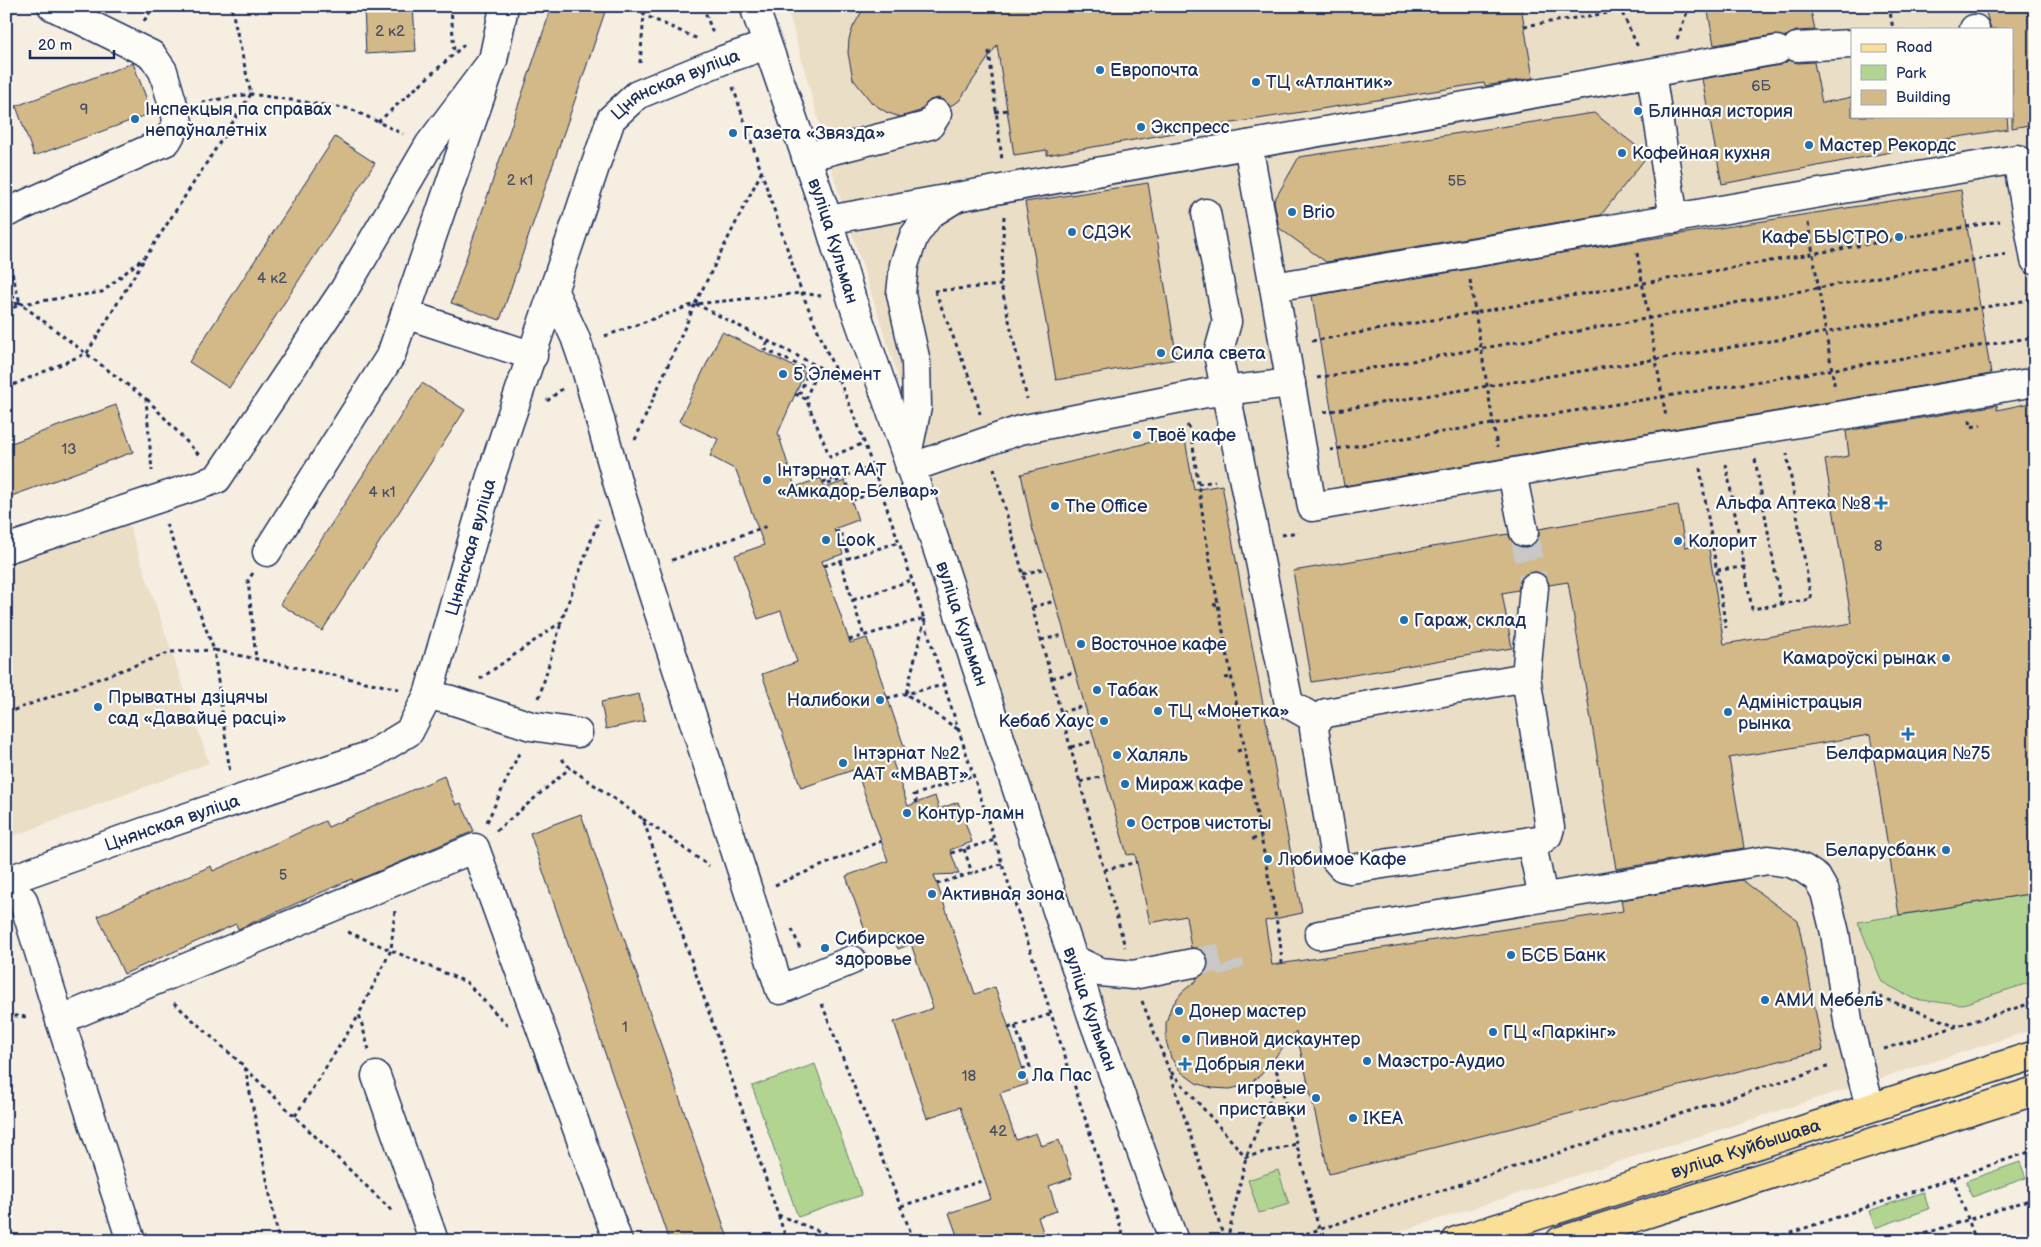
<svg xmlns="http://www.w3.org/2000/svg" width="2041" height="1247" font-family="'Balsamiq Sans',sans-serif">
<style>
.built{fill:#ebdec6;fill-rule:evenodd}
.green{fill:#b1d590;stroke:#668277}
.building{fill:#d3b888;stroke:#1b2f5e}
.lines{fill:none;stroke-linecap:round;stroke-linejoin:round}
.minor-tunnel{stroke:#c9c8c7;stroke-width:28;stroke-dasharray:28 14;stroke-linecap:butt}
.minor-casing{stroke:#1b2f5e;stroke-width:31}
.major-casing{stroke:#1b2f5e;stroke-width:31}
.path{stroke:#1b2f5e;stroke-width:3;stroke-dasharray:4 4;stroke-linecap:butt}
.minor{stroke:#fdfcf7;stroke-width:28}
.major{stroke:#fbdf96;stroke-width:28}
.poi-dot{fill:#1f6fb2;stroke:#fdfcf7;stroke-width:2}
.labels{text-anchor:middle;stroke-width:4.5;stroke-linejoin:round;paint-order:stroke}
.number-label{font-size:15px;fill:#495168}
.poi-label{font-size:18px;fill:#1b2f5e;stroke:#fdfcf7;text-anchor:start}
.street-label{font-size:18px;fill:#1b2f5e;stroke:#fdfcf7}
</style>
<rect width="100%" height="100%" fill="#f5eee1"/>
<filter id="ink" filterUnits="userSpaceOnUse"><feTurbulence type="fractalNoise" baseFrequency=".02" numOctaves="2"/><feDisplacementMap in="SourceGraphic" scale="10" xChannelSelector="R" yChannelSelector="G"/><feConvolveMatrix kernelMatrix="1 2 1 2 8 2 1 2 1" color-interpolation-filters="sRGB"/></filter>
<g filter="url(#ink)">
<path class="built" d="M787 6H2035V1029L1370 1241H1190L1070 910 835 181ZM1852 29H2012V116H1852ZM1961 190 1993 386 1850 409 1818 213ZM1792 217 1825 413 1682 436 1649 240ZM1623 244 1656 440 1513 463 1480 267ZM1455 268 1487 464 1344 488 1312 291Z
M127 519 209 763 6 839V559Z"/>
<path class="green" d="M2035 893V981L1960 1005 1914 999 1882 982 1858 922Z
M815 1064 862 1195 798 1217 752 1086Z
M2020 1162 2026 1178 1972 1197 1966 1181Z
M1278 1170 1289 1204 1259 1213 1248 1180Z
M1923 1192 1929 1209 1875 1228 1869 1211Z"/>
<path class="building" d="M364 6H413L416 51 366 54Z
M552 6H607L500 320 451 303Z
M865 6H1521L1533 78 1485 86 1484 83 1220 125 1047 155V150L1014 155 997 45 959 101 950 106 945 101 938 98 930 100 920 111 900 117 886 112 872 103 853 79 848 53 849 39 853 27Z
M1707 6H1810L1815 30 1796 31 1785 37 1774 35 1714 45Z
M1984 6H2035V124L2012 128V29H1991Z
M1789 60 1798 63 1814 62 1822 103 1852 97V116H2007L2008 129 1890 148 1891 152 1722 184 1702 79 1780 65Z
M133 63 152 113 34 156 16 106Z
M1594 113 1648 155 1601 215 1326 262 1279 228 1274 201 1299 157Z
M335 137 375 163 229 388 189 362Z
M1148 183 1177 359 1056 380 1025 202Z
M1961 190 1991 374 1344 486 1312 296 1573 251Z
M722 332 805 372 778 433 795 487 821 478 825 488 845 481 858 520 834 529 843 554 822 561 850 643 867 638 906 752 891 757 908 806 935 796 939 809 958 802 972 842 950 850 959 874 934 875 975 994 995 987 1028 1084 1000 1093 1016 1140 1036 1133 1041 1146 1059 1140 1072 1178 1049 1186 1057 1211 1038 1217 1046 1241H959L949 1213 991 1199 960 1107 927 1118 894 1022 933 1008 911 944 898 949 892 934 869 942 846 876 888 861 856 769 801 788 762 674 797 662 781 611 758 619 735 555 764 545 736 470 710 456 718 439 679 421Z
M422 383 465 410 322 631 280 604Z
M2035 402V893L1899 915 1870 735 1729 758 1744 848 1616 869 1568 582 1549 585 1543 575 1536 572 1528 573 1522 578 1518 590 1502 593 1512 648 1312 682 1293 571 1508 534 1513 543 1520 547H1527L1535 543 1539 536V529L1678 505 1685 547 1708 543 1724 644 1852 623 1825 460 1849 456 1846 431 1997 405V410Z
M116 405 133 452 6 498V445Z
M1184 434 1194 490 1222 485 1302 913 1265 921 1272 965 1623 911 1621 900 1742 880 1798 921 1823 1050 1329 1174 1296 1031 1261 1075 1247 1085 1230 1089 1212 1088 1196 1083 1181 1072 1171 1058 1166 1041V1023L1171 1007 1182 992 1197 980 1196 978 1204 974 1208 968V959L1204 952 1198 948H1191L1186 916 1150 923 1135 854 1127 855 1046 568 1033 531 1021 474Z
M639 694 645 721 606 729 601 702Z
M444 776 456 805 461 803 474 831 353 882 352 879 238 929 236 924 124 974 98 916 211 866 213 871 325 821 328 827Z
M581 814 729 1241H669L530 833Z"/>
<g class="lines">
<path class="minor-tunnel" d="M1524 532 1534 587
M1193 963 1226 956 1232 971"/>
<defs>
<g id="minor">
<path id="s1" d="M754 6 828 220 852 300 907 457 1093 1019 1174 1241"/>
<path d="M1974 29H1975"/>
<path d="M1797 47 1852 44"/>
<path d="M1651 73 1674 219"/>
<path d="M1248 145 1274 287"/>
<path d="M806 157 930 125 937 114"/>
<path d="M6 213 167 141 178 122 163 71 152 55 52 6"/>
<path d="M1206 213 1227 322 1218 354 1289 704 1317 720"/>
<path d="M828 220 1777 50"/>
<path d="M2035 260 2017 159 1274 287 1312 507 2035 382"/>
<path d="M554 292 575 337 586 369 619 488 780 990 852 960"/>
<path d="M405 314 533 356"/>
<path d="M907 455 917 407 916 362 901 294 904 265 914 236 930 214 954 199"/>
<path d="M910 468 1020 430 1206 393 1291 383"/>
<path d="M1512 473 1524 532"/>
<path d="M6 549 217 479 344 290 429 145 493 60"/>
<path d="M267 552 391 355 493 60 503 12V6"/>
<path d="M1526 677 1326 713 1317 720 1314 729 1335 859 1342 867 1351 869 1531 841 1543 839 1548 835 1550 828 1526 677 1534 587"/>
<path d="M428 695 451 700 531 726 578 733"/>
<path d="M1531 841 1543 897"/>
<path id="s2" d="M6 881 155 828 371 755 409 732 428 695 490 479 611 119 637 95 723 60 767 45"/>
<path d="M23 900 60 1020 475 848 618 1241"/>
<path d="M1319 935 1768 860 1790 863 1804 869 1817 878 1825 892 1835 933 1849 1027 1870 1107"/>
<path d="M1073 959 1100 972 1133 975 1193 963"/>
<path d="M60 1020 131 1241"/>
<path d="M376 1076 434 1241"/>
</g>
<g id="major">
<path id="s3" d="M1456 1241C1650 1181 1842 1116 2035 1055"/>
<path d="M1560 1241 2035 1091"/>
</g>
</defs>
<use href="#minor" class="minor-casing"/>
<use href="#major" class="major-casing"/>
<path class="path" d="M451 6 454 53
M638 6 644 15 698 39
M703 6 713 34
M1619 6 1638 47
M1889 6 1893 29
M144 21 154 6
M1524 26 1621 11
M1677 39 1688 10
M989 51 1002 160
M640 63 644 15 647 6
M733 87 802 293 857 422 912 580 944 685 1125 1241
M202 102 251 94 351 109 403 134
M995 112 1007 110
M378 122 464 45 468 44
M1004 216 1001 285 1027 399
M1808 223 1835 389
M6 250 20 303
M1637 253 1666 417
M1470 280 1497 447
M6 290 21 304 146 399 152 471
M934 291 1001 285
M935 291 975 392 980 414
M6 303 20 304
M696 304 819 367 821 373 839 380
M6 311 21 304 102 292 147 255 251 94 231 6
M605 336 695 304 762 171
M1312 341 2000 221
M768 342 764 349 809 370 799 395
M1317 378 2007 254
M6 388 87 353 145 258
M795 394 806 399 830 457 864 443
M147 399 199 455
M806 399 818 367
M547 401 562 389
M1324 412 2035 299
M1970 420 1971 427 1981 425
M1187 425 1191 432 1206 539 1280 940 1282 963
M635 440 695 304 802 293 821 296
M1330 450 2035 337
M1755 459 1781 604
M1726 464 1752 609 1811 599 1787 454
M994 468 1125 947
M1700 468 1726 628
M823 482 873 467
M828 484 845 478 853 500 881 490
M1198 484 1215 481
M166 524 214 650 399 689
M835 532 840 531 850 558
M1282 535 1298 532
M672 560 770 525
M840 561 864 636
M824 566 899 542
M1717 570 1745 567
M253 573 248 580 256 659
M1023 574 1046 568
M853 600 912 580
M1213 605 1218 604
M1032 607 1055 601
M849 640 925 618 906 694 959 730
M1041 640 1064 635
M1219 644 1225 643
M1052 678 1075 672
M1225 678 1232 677
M480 679 561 622 599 519
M539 698 561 623
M887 698 944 685
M1061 712 1084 706
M6 713 171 652 214 650 230 773
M1231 716 1239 715
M1071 747 1094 741
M1237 751 1245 749
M562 759 570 768 643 819 787 1241
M1080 782 1104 776
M917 803 914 795 974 775
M643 819 709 866
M487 822 520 751
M496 831 570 768
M1252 839 1261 838
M964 849 972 873
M951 853 995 840
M1104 870 1137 862
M937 884 1002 864
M775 885 881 841
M792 929 801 951
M348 932 466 982 510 1028
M1872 994 1957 1026
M1142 1001 1169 1070 1225 1241
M174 1003 245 1067 279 1241
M822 1004 914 1241
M6 1015 29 1017
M1015 1026 1030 1067 1022 1069
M1008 1028 1051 1014
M1884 1049 2035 1002
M369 1050 359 1014 391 950 395 910
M245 1068 393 1212
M1171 1072 1246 1157 1296 1144
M1279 1078 1319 1229
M295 1116 359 1015
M1953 1178 1976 1241
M901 1206 985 1180
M778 1215 844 1241
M1227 1241 1246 1157 1279 1077 1272 1061
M1283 1241 1830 1066
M1767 1241 2035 1150
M1902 1241 2035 1198"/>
<use href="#minor" class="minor"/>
<use href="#major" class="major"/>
</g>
</g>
<g class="poi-dot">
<circle cx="1100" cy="70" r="5"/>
<circle cx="1256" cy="82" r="5"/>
<circle cx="1638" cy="111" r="5"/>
<circle cx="135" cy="119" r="5"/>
<circle cx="1141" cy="127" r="5"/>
<circle cx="733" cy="133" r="5"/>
<circle cx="1809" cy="145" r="5"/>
<circle cx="1622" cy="153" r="5"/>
<circle cx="1292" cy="212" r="5"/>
<circle cx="1072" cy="232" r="5"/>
<circle cx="1899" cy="237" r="5"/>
<circle cx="1161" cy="353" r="5"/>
<circle cx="783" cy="374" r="5"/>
<circle cx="1137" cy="435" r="5"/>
<circle cx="767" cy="480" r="5"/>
<path d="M1878.5 495.5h5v5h5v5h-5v5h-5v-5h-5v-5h5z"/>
<circle cx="1055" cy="506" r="5"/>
<circle cx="826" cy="540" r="5"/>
<circle cx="1678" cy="541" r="5"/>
<circle cx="1404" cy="620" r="5"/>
<circle cx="1081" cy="644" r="5"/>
<circle cx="1946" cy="658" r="5"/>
<circle cx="1097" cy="690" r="5"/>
<circle cx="880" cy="700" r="5"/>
<circle cx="98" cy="707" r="5"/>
<circle cx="1158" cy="711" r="5"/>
<circle cx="1728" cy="712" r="5"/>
<circle cx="1104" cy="721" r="5"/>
<path d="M1905.5 726.5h5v5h5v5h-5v5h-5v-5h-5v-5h5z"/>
<circle cx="1117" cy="755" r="5"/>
<circle cx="843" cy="763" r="5"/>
<circle cx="1125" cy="784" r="5"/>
<circle cx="907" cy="813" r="5"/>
<circle cx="1131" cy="823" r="5"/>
<circle cx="1946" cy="850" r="5"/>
<circle cx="1268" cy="859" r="5"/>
<circle cx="932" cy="894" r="5"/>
<circle cx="825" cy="948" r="5"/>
<circle cx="1511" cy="955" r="5"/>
<circle cx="1765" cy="1000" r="5"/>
<circle cx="1179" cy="1011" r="5"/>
<circle cx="1493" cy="1032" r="5"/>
<circle cx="1186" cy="1039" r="5"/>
<circle cx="1367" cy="1061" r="5"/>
<path d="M1182.5 1056.5h5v5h5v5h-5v5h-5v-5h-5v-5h5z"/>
<circle cx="1022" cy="1075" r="5"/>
<circle cx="1316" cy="1098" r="5"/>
<circle cx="1353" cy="1118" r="5"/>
</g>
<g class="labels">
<g class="number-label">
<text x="390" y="36">2 к2</text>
<text x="1761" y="91">6Б</text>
<text x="84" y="114">9</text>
<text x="520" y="185">2 к1</text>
<text x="1457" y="186">5Б</text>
<text x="272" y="283">4 к2</text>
<text x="69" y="454">13</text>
<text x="382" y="497">4 к1</text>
<text x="1878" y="551">8</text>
<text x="283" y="880">5</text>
<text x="625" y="1032">1</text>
<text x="969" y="1081">18</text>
<text x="998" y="1136">42</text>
</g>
<g class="poi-label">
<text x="1110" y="76">Европочта</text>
<text x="1266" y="88">ТЦ «Атлантик»</text>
<text x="145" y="115">Інспекцыя па справах<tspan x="145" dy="21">непаўналетніх</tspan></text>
<text x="1648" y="117">Блинная история</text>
<text x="1151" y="133">Экспресс</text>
<text x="743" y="139">Газета «Звязда»</text>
<text x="1819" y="151">Мастер Рекордс</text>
<text x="1632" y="159">Кофейная кухня</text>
<text x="1302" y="218">Brio</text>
<text x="1082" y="238">СДЭК</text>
<text x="1889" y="243" text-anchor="end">Кафе БЫСТРО</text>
<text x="1171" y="359">Сила света</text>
<text x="793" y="380">5 Элемент</text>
<text x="1147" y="441">Твоё кафе</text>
<text x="777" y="476">Інтэрнат ААТ<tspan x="777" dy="21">«Амкадор-Белвар»</tspan></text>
<text x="1871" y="509" text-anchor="end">Альфа Аптека №8</text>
<text x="1065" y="512">The Office</text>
<text x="836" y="546">Look</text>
<text x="1688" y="547">Колорит</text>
<text x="1414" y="626">Гараж, склад</text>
<text x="1091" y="650">Восточное кафе</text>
<text x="1936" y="664" text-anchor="end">Камароўскі рынак</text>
<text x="1107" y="696">Табак</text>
<text x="108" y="703">Прыватны дзіцячы<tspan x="108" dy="21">сад «Давайце расці»</tspan></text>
<text x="870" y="706" text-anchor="end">Налибоки</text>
<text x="1738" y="708">Адміністрацыя<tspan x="1738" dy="21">рынка</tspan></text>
<text x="1168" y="717">ТЦ «Монетка»</text>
<text x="1094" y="727" text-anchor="end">Кебаб Хаус</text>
<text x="853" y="759">Інтэрнат №2<tspan x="853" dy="21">ААТ «МВАВТ»</tspan></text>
<text x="1908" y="759" text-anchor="middle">Белфармация №75</text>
<text x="1127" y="761">Халяль</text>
<text x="1135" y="790">Мираж кафе</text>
<text x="917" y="819">Контур-ламн</text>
<text x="1141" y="829">Остров чистоты</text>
<text x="1936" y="856" text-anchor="end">Беларусбанк</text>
<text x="1278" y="865">Любимое Кафе</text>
<text x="942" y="900">Активная зона</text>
<text x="835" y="944">Сибирское<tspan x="835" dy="21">здоровье</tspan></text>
<text x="1521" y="961">БСБ Банк</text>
<text x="1775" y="1006">АМИ Мебель</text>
<text x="1189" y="1017">Донер мастер</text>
<text x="1503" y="1038">ГЦ «Паркінг»</text>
<text x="1196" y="1045">Пивной дискаунтер</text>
<text x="1377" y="1067">Маэстро-Аудио</text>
<text x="1195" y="1070">Добрыя леки</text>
<text x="1032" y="1081">Ла Пас</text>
<text x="1306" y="1094" text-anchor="end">игровые<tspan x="1306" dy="21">приставки</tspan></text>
<text x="1363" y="1124">IKEA</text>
</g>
<g class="street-label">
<text dy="6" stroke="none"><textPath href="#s2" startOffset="1151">Цнянская вуліца</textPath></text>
<text dy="6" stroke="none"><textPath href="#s1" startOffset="248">вуліца Кульман</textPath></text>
<text dy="6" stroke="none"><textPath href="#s2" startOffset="626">Цнянская вуліца</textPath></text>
<text dy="6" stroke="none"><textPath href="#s1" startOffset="652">вуліца Кульман</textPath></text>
<text dy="6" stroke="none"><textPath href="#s2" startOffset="176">Цнянская вуліца</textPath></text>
<text dy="6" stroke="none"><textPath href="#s1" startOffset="1058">вуліца Кульман</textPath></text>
<text dy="6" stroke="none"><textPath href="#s3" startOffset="304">вуліца Куйбышава</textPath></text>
</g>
</g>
<rect width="2041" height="1247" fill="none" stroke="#fdfcf7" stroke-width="25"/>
<rect x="12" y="12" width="2016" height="1222" fill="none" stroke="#1b2f5e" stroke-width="2" filter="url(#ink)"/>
<rect x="1851" y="28" width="162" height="90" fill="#fdfcf7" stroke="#a3aaba"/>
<rect x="1861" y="44" width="25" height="8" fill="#fbdf96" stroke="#a3aaba"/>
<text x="1896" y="52" font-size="15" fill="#1b2f5e">Road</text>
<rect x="1861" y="65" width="25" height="15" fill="#b1d590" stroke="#a3aaba"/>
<text x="1896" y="78" font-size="15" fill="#1b2f5e">Park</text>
<rect x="1861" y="90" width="25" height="15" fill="#d3b888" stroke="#a3aaba"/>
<text x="1896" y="102" font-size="15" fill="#1b2f5e">Building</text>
<path d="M30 50v8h84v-8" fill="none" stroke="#1b2f5e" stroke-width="2.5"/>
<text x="38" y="50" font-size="15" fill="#1b2f5e" stroke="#fdfcf7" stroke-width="4" paint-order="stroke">20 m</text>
</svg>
